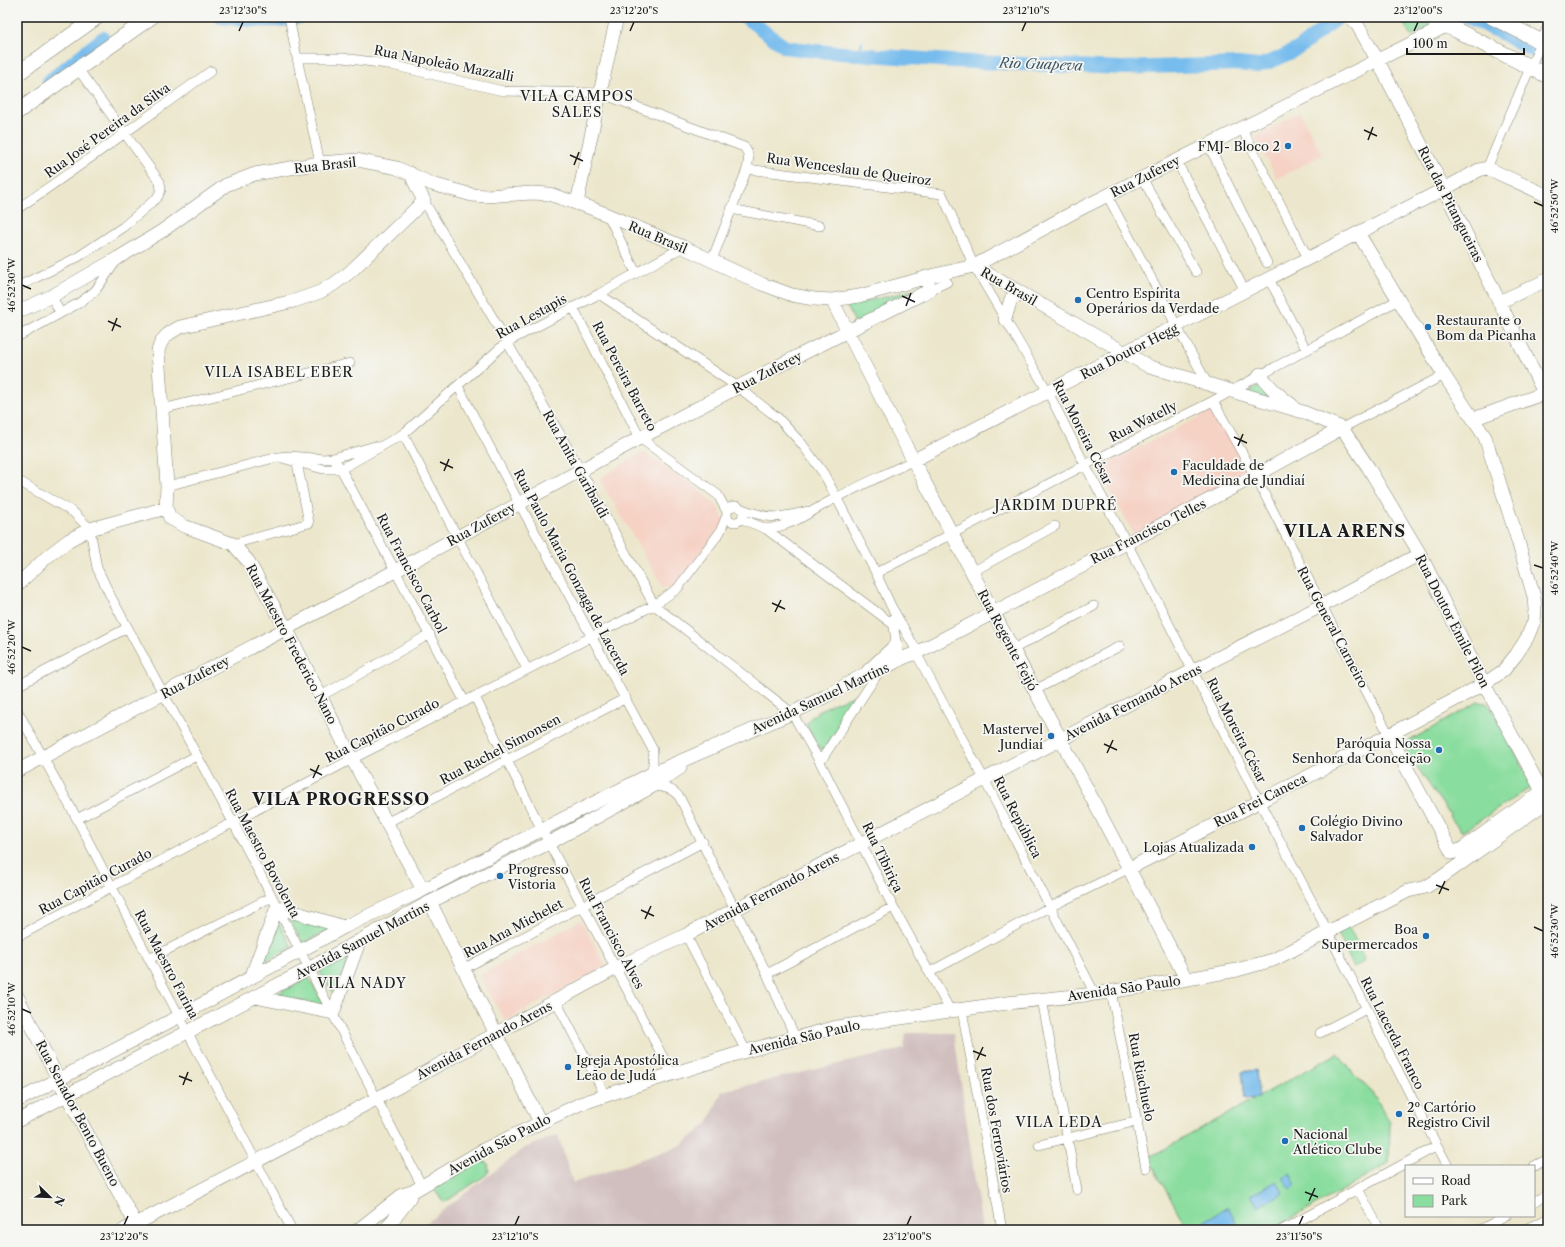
<svg xmlns="http://www.w3.org/2000/svg" width="1565" height="1247" font-family="'Libre Caslon Text',serif">
<style>
.built{fill:#f6d2c5}
.industrial{fill:#d1bfbf}
.green{fill:#89dd9e;stroke:#527c5d}
.water{fill:#76bced;stroke:#496c84}
.lines{fill:none;stroke-linecap:round;stroke-linejoin:round}
.stream{stroke:#76bced;stroke-width:2.5}
.river{stroke:#76bced;stroke-width:14}
.street-casing{stroke:#848274;stroke-width:10}
.secondary-casing{stroke:#848274;stroke-width:14}
.primary-casing{stroke:#848274;stroke-width:16}
.street{stroke:#fff;stroke-width:9}
.secondary{stroke:#fff;stroke-width:13}
.primary{stroke:#fff;stroke-width:15}
.ticks{fill:none;stroke:#1c1c1c;stroke-width:1.5}
.poi-dot{fill:#1f6fb2;stroke:#f6f6f2;stroke-width:1.5}
.labels{text-anchor:middle;stroke-width:3.5;stroke-linejoin:round;paint-order:stroke}
.street-label{font-size:13px;fill:#1c1c1c;stroke:#f6f6f2}
.poi-label{font-size:13px;fill:#1c1c1c;stroke:#f6f6f2;text-anchor:start}
.water-label{font-size:14px;font-style:italic;fill:#3c5465;stroke:#f6f6f2}
.neighbourhood-label{font-size:14px;letter-spacing:1px;fill:#1c1c1c;stroke:#f6f6f2}
.district-label{font-size:17px;font-weight:bold;letter-spacing:1px;fill:#1c1c1c;stroke:#f6f6f2}
.neatline{fill:none;stroke:#1c1c1c;stroke-width:1.5}
.ticks-label{font-size:10px;text-anchor:middle;fill:#1c1c1c}
</style>
<rect width="100%" height="100%" fill="#f6f6f2"/>
<filter id="ink" filterUnits="userSpaceOnUse"><feTurbulence type="fractalNoise" baseFrequency=".025" numOctaves="2"/><feDisplacementMap in="SourceGraphic" scale="8" xChannelSelector="R" yChannelSelector="G"/><feConvolveMatrix kernelMatrix="1 2 1 2 8 2 1 2 1" color-interpolation-filters="sRGB"/></filter>
<filter id="wash" filterUnits="userSpaceOnUse"><feTurbulence type="fractalNoise" baseFrequency=".012" numOctaves="4" result="noise"/><feDisplacementMap in="SourceGraphic" scale="16" xChannelSelector="R" yChannelSelector="G"/><feGaussianBlur stdDeviation="0.9" result="paint"/><feColorMatrix in="noise" values="0 0 0 0 0 0 0 0 0 0 0 0 0 0 0 0 0 1.4 0 .05"/><feComposite in="paint" operator="in"/></filter>
<g filter="url(#wash)">
<rect width="100%" height="100%" fill="#ece7cc"/>
<path class="built" d="M1300 112 1322 155 1277 179 1255 137Z
M1215 409 1249 476 1134 535 1098 468Z
M643 452 692 484 717 506 725 522 676 589 663 587 601 482 602 477Z
M581 920 606 966 505 1021 480 975Z"/>
<path class="industrial" d="M906 1033H954L982 1230H417L525 1148 558 1135 573 1183 682 1145 708 1123 722 1091 904 1049Z"/>
<path class="green" d="M1400 17H1417L1431 24V26L1411 36Z
M923 288 855 323 847 306Z
M1261 385 1281 402 1246 393Z
M861 693 824 749H820L806 725C813 708 844 700 861 693Z
M1478 702 1487 703 1494 712 1533 786 1462 832 1449 816 1450 815 1402 745Z
M285 913 335 927 303 943Z
M277 920 292 947 258 965Z
M1348 925 1364 958 1363 962 1354 968 1337 931Z
M351 951 335 997 319 971Z
M309 978 325 1007 276 994Z
M1338 1053 1355 1076 1366 1085 1377 1100 1390 1123 1389 1163 1349 1187 1269 1230H1188L1148 1158Z
M481 1160 488 1164 489 1170 486 1175 445 1202 443 1201 435 1191 436 1186Z"/>
<path class="water" d="M1256 1070 1259 1098 1245 1099 1242 1072Z
M1290 1173 1296 1185 1290 1189 1283 1177Z
M1277 1181 1283 1193 1258 1207 1251 1195Z
M1228 1207 1240 1228 1235 1230H1203L1200 1224Z"/>
<g class="lines">
<path class="stream" d="M859 54 862 42"/>
<path class="river" d="M220 17C245 20 275 23 300 17
M745 17 785 47 815 51 952 61 1122 68 1238 64 1258 66 1277 59 1299 48 1335 20
M1467 17 1499 32 1548 58
M49 81 103 38"/>
</g>
</g>
<g filter="url(#ink)">
<g class="lines">
<defs>
<path id="street" d="M289 17 297 58 320 163
M297 58H343L387 64 503 91 600 93 744 147C750 154 749 160 747 169L712 260
M1241 127 1308 258
M1208 144 1267 263
M1176 160 1245 291
M1487 168 1548 26
M747 169 942 194 974 266 1048 392 1085 465 1148 583 1259 801 1328 932 1416 1106 1448 1166
M1142 178 1196 272
M1107 195 1207 383
M424 201 507 342 581 471 654 605 792 713 820 762 889 899 951 1012
M17 209C83 165 146 117 211 71
M731 209 820 226
M608 215 636 273
M1269 279 1306 349
M17 287 78 257 123 227 157 198 161 190 160 182 78 69
M930 290 947 282
M599 294 738 387 778 418 802 444 824 474 876 573 891 606 914 646 916 653 984 779 1095 994
M52 296 60 313
M573 307 640 438 718 495 727 512
M17 337 79 303 95 291 117 260
M458 386 519 503 653 750V764L651 774
M1213 401 1255 476 1389 735
M162 409 350 363
M1342 428 1444 375
M403 434 527 669
M278 457 323 469H341L403 434 507 342 599 294 683 247
M333 458 341 469 465 702
M17 480 73 512 90 529 97 568 111 597 233 822 422 1186
M167 486 278 457 290 456 324 459 333 458 375 446
M727 514a8 8 0 1 1 16 0a8 8 0 1 1-16 0Z
M742 509C770 520 779 518 808 511
M742 519 766 529 894 625
M766 529C795 526 811 510 836 498 861 485 888 473 914 460
M233 544 309 523 297 463
M972 572 1055 526
M876 573 1085 465 1213 401 1398 300
M893 619 897 650 903 658
M1013 649 1094 606
M17 686 127 628
M1035 690 1120 646
M321 696 430 634
M475 697 542 830 672 1074
M17 710 77 819 149 959 292 1230
M820 762 880 670
M653 786C664 787 673 788 680 798L767 974 795 1037
M77 819 196 756
M386 823 626 698
M686 935 746 1051
M17 937 352 759 654 605 677 589 720 532 727 515
M149 959 272 897
M463 969 703 842
M930 972 1050 907 1130 868
M767 974 893 907
M1111 991 1146 1168
M1042 999 1077 1190
M556 1001 605 1095
M962 1010 1002 1230
M1320 1033 1366 1009
M1039 1145 1138 1121
M1534 1166 1548 1159
M1358 1189 1380 1230
M1534 1202 1548 1194
M1282 1230 1437 1146
M1480 1230 1506 1216"/>
<path id="secondary" d="M1351 17 1358 26 1378 61 1444 189 1544 393
M410 173 424 201 350 272 334 284 320 292 294 301 180 327C167 334 162 337 158 351L167 486 166 508 170 518 184 526 233 544 248 561 286 628 352 759 423 890
M577 203 600 93 617 17
M974 266 1150 367 1303 412 1342 428 1368 467 1420 554 1484 684 1542 791
M832 300C945 529 1070 751 1186 979
M1499 302 1547 280
M17 312 52 296 118 258 162 231 226 185 255 174 320 163 357 160 397 168 432 184 472 195 486 196 532 193 549 194 591 208 683 247 762 284 792 295 814 299 832 300 859 296 939 274 974 266 1076 211 1446 26
M1005 319 1011 299 1018 295 1028 297
M1260 374C1269 387 1279 396 1292 405
M1473 419 1548 392
M914 460 1444 189 1479 170 1487 168 1548 196
M17 585 48 556 69 540 90 529 166 508
M868 671 896 645
M1389 735 1452 853
M17 771 395 571 640 438 788 361 930 290 926 277
M1452 853 1462 849 1548 787
M1130 868 1389 735 1484 684 1503 671 1516 655 1527 638 1534 621 1535 610 1534 597 1518 541 1485 437 1444 375 1358 233
M430 902 540 1122
M251 978 277 907 344 927
M17 996 58 1079 139 1230
M255 997 333 1013 359 942
M17 1101 180 1016 344 927 423 890 651 774 792 713 828 695 867 673 880 670 903 658 916 653 1255 476 1342 428
M17 1121 310 968 430 902 549 843 653 786 680 768
M124 1230 376 1099 616 968 686 935 1192 671 1321 606 1420 554
M358 1230 402 1195 412 1192 485 1149 580 1104 640 1084 746 1051 837 1027 1007 1003 1095 994 1171 982 1237 970 1273 960 1408 891 1426 887 1439 879 1548 801
M385 1230 407 1202 412 1192"/>
<path id="primary" d="M1426 17 1456 30 1548 76
M1492 17 1548 45
M17 74 97 17
M17 112 151 17
M1530 1230 1548 1222"/>
</defs>
<use href="#street" class="street-casing"/>
<use href="#secondary" class="secondary-casing"/>
<use href="#primary" class="primary-casing"/>
<use href="#street" class="street"/>
<use href="#secondary" class="secondary"/>
<use href="#primary" class="primary"/>
</g>
</g>
<path class="ticks" d="M239 31 243 22M630 31 634 22M1022 31 1026 22M1414 31 1418 22M1364 130 1377 136M1368 140 1373 127M570 155 583 161M574 165 579 152M1534 202 1543 206M22 285 31 289M902 296 915 302M906 306 911 293M108 321 121 327M112 331 117 318M1234 437 1247 443M1238 446 1243 434M440 462 453 468M444 471 449 459M1534 565 1543 568M772 603 785 609M775 612 781 600M22 647 31 651M1104 744 1117 750M1107 753 1113 740M310 769 322 775M313 778 319 765M1436 885 1449 890M1439 894 1445 881M641 910 654 916M645 919 651 906M1534 927 1543 931M22 1009 31 1013M973 1051 986 1056M977 1060 983 1047M179 1076 192 1081M183 1085 188 1072M1305 1192 1318 1197M1309 1201 1315 1188M124 1225 128 1216M515 1225 519 1216M907 1225 911 1216M1299 1225 1303 1216"/>
<g class="poi-dot">
<circle cx="1288" cy="146" r="4"/>
<circle cx="1078" cy="300" r="4"/>
<circle cx="1428" cy="327" r="4"/>
<circle cx="1174" cy="472" r="4"/>
<circle cx="1051" cy="736" r="4"/>
<circle cx="1439" cy="750" r="4"/>
<circle cx="1302" cy="828" r="4"/>
<circle cx="1252" cy="847" r="4"/>
<circle cx="500" cy="876" r="4"/>
<circle cx="1426" cy="936" r="4"/>
<circle cx="568" cy="1067" r="4"/>
<circle cx="1399" cy="1114" r="4"/>
<circle cx="1285" cy="1141" r="4"/>
</g>
<g class="labels">
<g class="street-label">
<text transform="translate(444 63) rotate(11)" y="5">Rua Napoleão Mazzalli</text>
<text transform="translate(107 130) rotate(-36)" y="5">Rua José Pereira da Silva</text>
<text transform="translate(325 165) rotate(-6)" y="5">Rua Brasil</text>
<text transform="translate(849 169) rotate(8)" y="5">Rua Wenceslau de Queiroz</text>
<text transform="translate(1145 176) rotate(-27)" y="5">Rua Zuferey</text>
<text transform="translate(1451 204) rotate(63)" y="5">Rua das Pitangueiras</text>
<text transform="translate(658 237) rotate(23)" y="5">Rua Brasil</text>
<text transform="translate(1009 286) rotate(30)" y="5">Rua Brasil</text>
<text transform="translate(531 316) rotate(-29)" y="5">Rua Lestapis</text>
<text transform="translate(1129 351) rotate(-27)" y="5">Rua Doutor Hegg</text>
<text transform="translate(767 372) rotate(-27)" y="5">Rua Zuferey</text>
<text transform="translate(625 376) rotate(62)" y="5">Rua Pereira Barreto</text>
<text transform="translate(1143 421) rotate(-27)" y="5">Rua Watelly</text>
<text transform="translate(1083 432) rotate(63)" y="5">Rua Moreira César</text>
<text transform="translate(576 464) rotate(61)" y="5">Rua Anita Garibaldi</text>
<text transform="translate(481 524) rotate(-29)" y="5">Rua Zuferey</text>
<text transform="translate(1148 531) rotate(-27)" y="5">Rua Francisco Telles</text>
<text transform="translate(572 572) rotate(62)" y="5">Rua Paulo Maria Gonzaga de Lacerda</text>
<text transform="translate(412 573) rotate(62)" y="5">Rua Francisco Carbol</text>
<text transform="translate(1453 621) rotate(63)" y="5">Rua Doutor Emile Pilon</text>
<text transform="translate(1333 627) rotate(62)" y="5">Rua General Carneiro</text>
<text transform="translate(1008 640) rotate(62)" y="5">Rua Regente Feijó</text>
<text transform="translate(292 644) rotate(62)" y="5">Rua Maestro Frederico Nano</text>
<text transform="translate(195 677) rotate(-28)" y="5">Rua Zuferey</text>
<text transform="translate(820 698) rotate(-25)" y="5">Avenida Samuel Martins</text>
<text transform="translate(1133 702) rotate(-27)" y="5">Avenida Fernando Arens</text>
<text transform="translate(382 730) rotate(-27)" y="5">Rua Capitão Curado</text>
<text transform="translate(1237 730) rotate(63)" y="5">Rua Moreira César</text>
<text transform="translate(500 749) rotate(-28)" y="5">Rua Rachel Simonsen</text>
<text transform="translate(1260 800) rotate(-27)" y="5">Rua Frei Caneca</text>
<text transform="translate(1018 817) rotate(63)" y="5">Rua República</text>
<text transform="translate(263 853) rotate(62)" y="5">Rua Maestro Bovolenta</text>
<text transform="translate(883 857) rotate(64)" y="5">Rua Tibiriça</text>
<text transform="translate(95 881) rotate(-28)" y="5">Rua Capitão Curado</text>
<text transform="translate(771 891) rotate(-28)" y="5">Avenida Fernando Arens</text>
<text transform="translate(513 928) rotate(-28)" y="5">Rua Ana Michelet</text>
<text transform="translate(612 933) rotate(62)" y="5">Rua Francisco Alves</text>
<text transform="translate(362 940) rotate(-28)" y="5">Avenida Samuel Martins</text>
<text transform="translate(167 964) rotate(62)" y="5">Rua Maestro Farina</text>
<text transform="translate(1124 988) rotate(-8)" y="5">Avenida São Paulo</text>
<text transform="translate(1393 1033) rotate(63)" y="5">Rua Lacerda Franco</text>
<text transform="translate(804 1037) rotate(-13)" y="5">Avenida São Paulo</text>
<text transform="translate(484 1040) rotate(-28)" y="5">Avenida Fernando Arens</text>
<text transform="translate(1142 1077) rotate(79)" y="5">Rua Riachuelo</text>
<text transform="translate(78 1113) rotate(62)" y="5">Rua Senador Bento Bueno</text>
<text transform="translate(997 1130) rotate(80)" y="5">Rua dos Ferroviários</text>
<text transform="translate(499 1144) rotate(-28)" y="5">Avenida São Paulo</text>
</g>
<g class="poi-label">
<text x="1280" y="151" text-anchor="end">FMJ- Bloco 2</text>
<text x="1086" y="298">Centro Espírita<tspan x="1086" dy="15">Operários da Verdade</tspan></text>
<text x="1436" y="325">Restaurante o<tspan x="1436" dy="15">Bom da Picanha</tspan></text>
<text x="1182" y="470">Faculdade de<tspan x="1182" dy="15">Medicina de Jundiaí</tspan></text>
<text x="1043" y="734" text-anchor="end">Mastervel<tspan x="1043" dy="15">Jundiaí</tspan></text>
<text x="1431" y="748" text-anchor="end">Paróquia Nossa<tspan x="1431" dy="15">Senhora da Conceição</tspan></text>
<text x="1310" y="826">Colégio Divino<tspan x="1310" dy="15">Salvador</tspan></text>
<text x="1244" y="852" text-anchor="end">Lojas Atualizada</text>
<text x="508" y="874">Progresso<tspan x="508" dy="15">Vistoria</tspan></text>
<text x="1418" y="934" text-anchor="end">Boa<tspan x="1418" dy="15">Supermercados</tspan></text>
<text x="576" y="1065">Igreja Apostólica<tspan x="576" dy="15">Leão de Judá</tspan></text>
<text x="1407" y="1112">2º Cartório<tspan x="1407" dy="15">Registro Civil</tspan></text>
<text x="1293" y="1139">Nacional<tspan x="1293" dy="15">Atlético Clube</tspan></text>
</g>
<g class="water-label">
<text transform="translate(1041 64) rotate(2)" y="5">Rio Guapeva</text>
</g>
<g class="neighbourhood-label">
<text x="577" y="101">VILA CAMPOS<tspan x="577" dy="16">SALES</tspan></text>
<text x="279" y="377">VILA ISABEL EBER</text>
<text x="1056" y="510">JARDIM DUPRÉ</text>
<text x="362" y="988">VILA NADY</text>
<text x="1059" y="1127">VILA LEDA</text>
</g>
<g class="district-label">
<text x="1345" y="537">VILA ARENS</text>
<text x="341" y="805">VILA PROGRESSO</text>
</g>
</g>
<rect width="1565" height="1247" fill="none" stroke="#f6f6f2" stroke-width="44"/>
<rect x="1405" y="1165" width="130" height="52" fill="#f6f6f2" stroke="#9f9f9c"/>
<rect x="1413" y="1178" width="20" height="6" fill="#ffffff" stroke="#9f9f9c"/>
<text x="1441" y="1185" font-size="12" fill="#1c1c1c">Road</text>
<rect x="1413" y="1195" width="20" height="12" fill="#89dd9e" stroke="#9f9f9c"/>
<text x="1441" y="1205" font-size="12" fill="#1c1c1c">Park</text>
<g transform="translate(50 1197) rotate(113)" stroke="#f6f6f2" stroke-width="3" paint-order="stroke">
<path d="M0-3L7 15L0 10L-7 15Z" fill="#1c1c1c"/>
<text y="-6" font-size="11" font-weight="bold" text-anchor="middle" fill="#1c1c1c">N</text>
</g>
<path d="M1407 48v6h117v-6" fill="none" stroke="#1c1c1c" stroke-width="2"/>
<text x="1413" y="48" font-size="12" fill="#1c1c1c" stroke="#f6f6f2" stroke-width="3" paint-order="stroke">100 m</text>
<rect x="22" y="22" width="1521" height="1203" class="neatline"/>
<g class="ticks-label">
<text x="243" y="14">23°12'30"S</text>
<text x="634" y="14">23°12'20"S</text>
<text x="1026" y="14">23°12'10"S</text>
<text x="1418" y="14">23°12'00"S</text>
<text transform="translate(1554 206) rotate(-90)" y="4">46°52'50"W</text>
<text transform="translate(11 285) rotate(-90)" y="4">46°52'30"W</text>
<text transform="translate(1554 568) rotate(-90)" y="4">46°52'40"W</text>
<text transform="translate(11 647) rotate(-90)" y="4">46°52'20"W</text>
<text transform="translate(1554 931) rotate(-90)" y="4">46°52'30"W</text>
<text transform="translate(11 1009) rotate(-90)" y="4">46°52'10"W</text>
<text x="124" y="1240">23°12'20"S</text>
<text x="515" y="1240">23°12'10"S</text>
<text x="907" y="1240">23°12'00"S</text>
<text x="1299" y="1240">23°11'50"S</text>
</g>
</svg>
